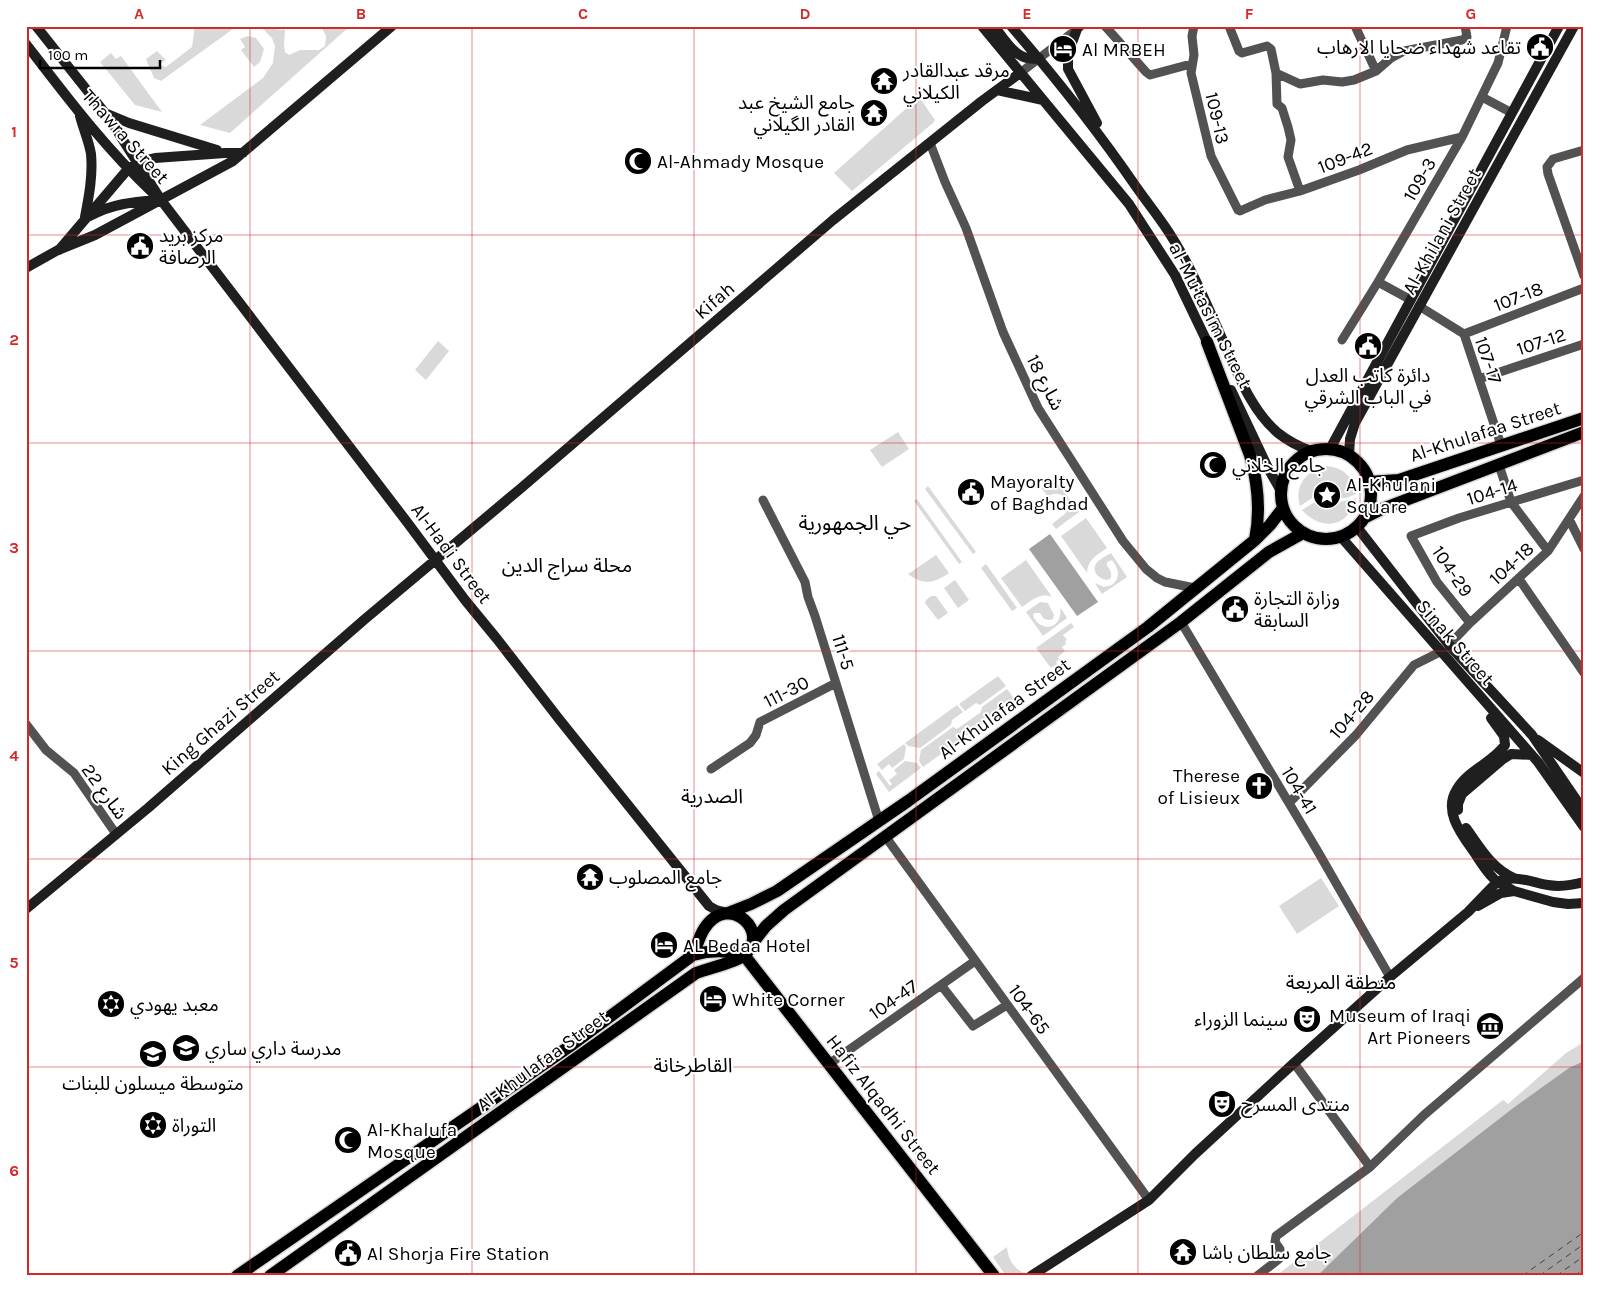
<svg xmlns="http://www.w3.org/2000/svg" width="1610" height="1302" font-family="Karla,'Noto Sans Arabic',sans-serif">
<style>
.green{fill:#d9d9d9}
.water{fill:#a0a0a0}
.lines{fill:none;stroke-linecap:round;stroke-linejoin:round}
.ferry{stroke:#414141;stroke-width:1;stroke-dasharray:6 5;stroke-linecap:butt}
.primary-casing{stroke:#dbdbdb;stroke-width:15}
.street{stroke:#525252;stroke-width:9}
.secondary{stroke:#1f1f1f;stroke-width:10}
.primary{stroke:#000;stroke-width:12}
.grid{fill:none;stroke:#d62828;stroke-width:1;stroke-opacity:0.55}
.labels{text-anchor:middle;stroke-width:4;stroke-linejoin:round;paint-order:stroke}
.poi-label{font-size:19px;fill:#000;stroke:#fff;text-anchor:start}
.street-label{font-size:19px;fill:#000;stroke:#fff}
.neighbourhood-label{font-size:20px;fill:#000;stroke:#fff}
.quarter-label{font-size:21px;fill:#000;stroke:#fff}
.neatline{fill:none;stroke:#d62828;stroke-width:2}
.grid-label{font-size:16px;text-anchor:middle;font-weight:bold;fill:#d62828}
</style>
<rect width="100%" height="100%" fill="#fff"/>
<path class="green" d="M195 26 207 28 237 26 161 81 154 78 146 59 157 51 166 60 158 65 166 67 192 47Z
M350 26 230 133 200 125 263 78 273 63 275 46 272 38 262 28 285 30 284 44 285 52 289 55 300 50H319L325 46 326 36 322 28Z
M248 36 256 38 264 49 260 62 254 67 241 50 245 47 240 39Z
M111 53 116 59 121 56 162 112 135 105 100 62Z
M919 97 935 120 933 123 852 191 834 173Z
M438 341 449 351 426 380 415 370Z
M898 432 909 449 882 467 870 450Z
M1325 466C1343 467 1353 476 1356 494L1346 498H1341L1338 488 1335 485 1336 483 1327 480V483H1319L1315 486 1312 498 1300 506C1294 486 1306 471 1325 466Z
M1054 478 1079 512 1056 529 1052 524 1066 513 1069 505C1065 494 1058 491 1048 496L1041 488Z
M928 486 976 552 973 554 925 489Z
M1356 498C1350 527 1321 532 1302 510L1315 502C1319 507 1326 511 1333 507 1336 506 1338 503 1340 502 1345 500 1351 500 1356 498Z
M917 499 962 562 959 564 914 501Z
M1086 518 1107 548C1097 555 1088 559 1087 573L1061 536Z
M1111 553 1127 577 1102 594 1095 583 1104 587 1112 585C1121 577 1119 569 1112 560L1107 562V566C1110 570 1113 573 1110 579 1103 582 1092 574 1095 566 1097 560 1106 556 1111 553Z
M936 555 949 573C934 583 924 586 908 574Z
M1026 560 1052 597C1040 592 1032 600 1022 607L1001 578Z
M986 564 1017 608 1012 611 981 568Z
M955 580 969 600 958 608 944 588Z
M931 596H936L948 613 938 620 925 603 926 600Z
M1040 602 1048 603 1054 615 1053 619 1049 620 1044 619 1040 613H1034L1033 616C1035 620 1037 623 1041 625 1054 632 1063 618 1060 607L1067 618 1043 636 1026 612Z
M1071 623 1074 627 1063 635 1067 640 1065 641 1066 644 1062 647 1065 651 1058 657 1059 659 1056 662 1057 664 1051 668 1036 648Z
M998 676 1006 686 980 705 976 703 965 711 959 704Z
M1007 689 1015 700 923 767 919 761 921 750 953 727 957 729 981 712 982 707Z
M957 705 963 712 952 720 951 725 920 748 908 746 905 743Z
M904 744 906 747 904 759 892 768 889 764 882 770 877 764Z
M905 761 917 763 921 768 889 792 876 774 879 771 890 786 892 784 889 780 897 774 894 770Z
M1321 878 1339 906 1297 934 1279 906Z
M1584 1042V1061L1513 1108 1397 1198 1317 1276H1276L1503 1100 1508 1104 1566 1053Z
M1007 1247C1008 1259 1013 1268 1024 1273L1019 1276H1006L993 1257Z"/>
<path class="water" d="M1050 534 1098 602 1077 616 1029 549Z
M1584 1061V1276H1317L1397 1198 1513 1108 1569 1068Z"/>
<g class="lines">
<path class="ferry" d="M1522 1276 1584 1232
M1539 1276 1584 1244
M1556 1276 1584 1256
M1574 1276 1584 1269"/>
<defs>
<path id="primary" d="M1207 342 1250 455C1258 483 1261 510 1255 540
M1281 494a45 45 0 1 1 90 0a45 45 0 1 1-90 0Z
M1369 482 1399 480 1584 418
M1364 518 1382 509 1584 432
M728 913 751 904 777 891 908 801 1148 627 1255 540 1270 525 1283 508
M751 945 766 926 784 910 1181 622 1269 552 1303 533
M744 955 994 1276
M237 1276 573 1044 693 955C711 950 727 950 744 955
M270 1276 696 973C709 968 733 963 743 956 773 934 729 890 704 929 699 937 697 946 693 955"/>
</defs>
<use href="#primary" class="primary-casing"/>
<path class="street" d="M1105 26 1146 72 1150 75 1191 64
M1194 26 1192 36 1194 55 1191 73 1211 156 1238 210 1240 211 1265 200 1300 191 1359 170 1407 150 1462 137
M1229 26 1239 51 1242 53 1267 46 1271 49 1276 73 1277 104 1282 108 1288 127 1291 140 1288 157 1300 191
M1355 26 1376 71
M1020 73 1081 26
M1276 73 1300 84 1323 80 1342 82 1354 80 1376 71 1391 58 1404 51 1462 40 1467 37 1465 26
M1482 97 1512 113
M930 143 945 182 966 228 1003 332 1038 408 1123 541 1146 569 1157 578 1165 582 1195 588
M1584 150 1553 159 1547 167 1548 174 1584 276
M1378 282 1411 300
M1419 306 1464 334 1501 445
M1464 334 1584 288
M1342 340 1378 282 1462 137 1498 63 1507 26
M1479 379 1584 344
M1499 465 1511 502 1548 551
M763 500 805 582 808 597 815 616 879 821
M1569 519 1584 549
M1519 579 1584 673
M1181 622 1317 850 1390 977
M1470 623 1437 582 1411 536 1459 518 1584 480
M1449 645 1470 623 1548 551 1584 496
M26 724 46 750 74 773 116 834
M711 769 750 743 756 735 760 722 836 683
M1289 803 1356 735 1414 665 1440 652
M885 836 1149 1200
M941 985 973 1026 1007 1005
M1294 1063 1370 1167
M829 1064 975 961
M1257 1276 1279 1259 1280 1249 1275 1242 1276 1236 1370 1167 1424 1115 1584 978"/>
<path class="secondary" d="M36 26 109 118 161 200 407 522 465 600 497 639 559 719 709 906 716 910 728 913
M982 26 1129 204 1175 275 1210 348
M994 26C1006 41 1017 63 1039 58
M1011 26C1056 78 1098 131 1137 188 1147 202 1158 216 1168 231 1191 266 1207 305 1224 343 1238 374 1251 410 1278 433 1288 441 1300 447 1311 451
M1077 29 1068 54V69L1097 123
M26 44C66 96 105 148 153 193
M997 90 1043 100
M105 113 129 123 217 150
M80 116C83 128 89 141 91 154 93 175 89 196 85 217
M90 216C111 204 133 202 157 200
M59 250 128 169 138 162 155 158 225 153H243
M26 268 58 250 95 235 233 161 392 26
M1231 390 1269 470 1281 491
M1330 449 1559 26
M1349 455 1350 439 1355 423 1574 26
M1357 527 1449 645 1532 735 1584 811
M1341 537 1538 762 1584 827
M1491 718 1504 736 1505 745C1492 763 1468 770 1457 789 1442 812 1463 836 1476 855 1481 863 1487 872 1494 879 1500 884 1507 887 1514 891
M1538 740 1584 773
M1458 810V804L1462 794 1503 759 1511 754 1532 755
M1466 828C1480 847 1491 868 1514 878
M1478 906 1501 893 1514 891 1553 902 1568 904 1584 903
M26 909 148 808 365 619 520 489 833 220 982 101 1020 73
M1031 1276 1149 1200 1195 1154 1294 1063 1390 977 1468 912 1497 882C1514 874 1531 882 1548 885 1559 887 1573 885 1584 882"/>
<use href="#primary" class="primary"/>
</g>
<path class="grid" d="M250 26V1276M472 26V1276M694 26V1276M916 26V1276M1138 26V1276M1360 26V1276M26 235H1584M26 443H1584M26 651H1584M26 859H1584M26 1067H1584"/>
<defs>
<symbol id="civic-disc" viewBox="-11 -11 22 22"><circle r="9.5" fill="#000" stroke="#fff"/><path d="M-.6-6.5H3V-4.5H.6V-3L4-1V1h2V6H-6V1h2V-1L-.6-3ZM-1.2 2.5V6h2.4V2.5Z" fill="#fff"/></symbol>
<symbol id="hotel-disc" viewBox="-11 -11 22 22"><circle r="9.5" fill="#000" stroke="#fff"/><path d="M-6-4.5h1.5V1H6V5H4.5V3h-9V5H-6ZM-4 0a1.8 1.8 0 1 1 3.6 0ZM.5 0V-2.5h3Q6-2.5 6 0Z" fill="#fff"/></symbol>
<symbol id="temple-disc" viewBox="-11 -11 22 22"><circle r="9.5" fill="#000" stroke="#fff"/><path d="M0-6L5-2H3V0L6.5 2.5H4V6H1.5V3h-3V6H-4V2.5H-6.5L-3 0V-2H-5Z" fill="#fff"/></symbol>
<symbol id="mosque-disc" viewBox="-11 -11 22 22"><circle r="9.5" fill="#000" stroke="#fff"/><path d="M3.5-4.9A6 6 0 1 0 3.5 4.9A5 5 0 1 1 3.5-4.9Z" fill="#fff"/></symbol>
<symbol id="sight-disc" viewBox="-11 -11 22 22"><circle r="9.5" fill="#000" stroke="#fff"/><path d="M0-6L1.8-2.2L6-1.7L2.9 1.2L3.7 5.4L0 3.3L-3.7 5.4L-2.9 1.2L-6-1.7L-1.8-2.2Z" fill="#fff"/></symbol>
<symbol id="church-disc" viewBox="-11 -11 22 22"><circle r="9.5" fill="#000" stroke="#fff"/><path d="M-1.2-6h2.4v3.5h3.3v2.4h-3.3V6h-2.4V-.1h-3.3v-2.4h3.3Z" fill="#fff"/></symbol>
<symbol id="synagogue-disc" viewBox="-11 -11 22 22"><circle r="9.5" fill="#000" stroke="#fff"/><path d="M0-6.5L5.6 3.2H-5.6ZM0 6.5L5.6-3.2H-5.6Z" fill="#fff"/></symbol>
<symbol id="theatre-disc" viewBox="-11 -11 22 22"><circle r="9.5" fill="#000" stroke="#fff"/><path d="M-5-5.5Q0-4 5-5.5V0Q5 5 0 6Q-5 5-5 0ZM-3.3-2.5H-1v1.5H-3.3ZM1-2.5H3.3v1.5H1ZM-2.8 1Q0 5.5 2.8 1Z" fill="#fff"/></symbol>
<symbol id="museum-disc" viewBox="-11 -11 22 22"><circle r="9.5" fill="#000" stroke="#fff"/><path d="M0-6L6-3V-2H-6V-3ZM-5-1h2V3h-2ZM-1-1h2V3h-2ZM3-1h2V3H3ZM-6 4H6V6H-6Z" fill="#fff"/></symbol>
<symbol id="school-disc" viewBox="-11 -11 22 22"><circle r="9.5" fill="#000" stroke="#fff"/><path d="M0-5L7-2L0 1L-7-2ZM-4 1L0 2.5L4 1V4Q0 6-4 4Z" fill="#fff"/></symbol>
</defs>
<g fill-rule="evenodd">
<use href="#civic-disc" x="1524" y="31" width="32" height="32"/>
<use href="#hotel-disc" x="1047" y="33" width="32" height="32"/>
<use href="#temple-disc" x="868" y="65" width="32" height="32"/>
<use href="#temple-disc" x="858" y="97" width="32" height="32"/>
<use href="#mosque-disc" x="622" y="145" width="32" height="32"/>
<use href="#civic-disc" x="124" y="230" width="32" height="32"/>
<use href="#civic-disc" x="1352" y="330" width="32" height="32"/>
<use href="#mosque-disc" x="1197" y="449" width="32" height="32"/>
<use href="#civic-disc" x="955" y="476" width="32" height="32"/>
<use href="#sight-disc" x="1311" y="479" width="32" height="32"/>
<use href="#civic-disc" x="1219" y="593" width="32" height="32"/>
<use href="#church-disc" x="1243" y="770" width="32" height="32"/>
<use href="#temple-disc" x="574" y="861" width="32" height="32"/>
<use href="#hotel-disc" x="648" y="929" width="32" height="32"/>
<use href="#hotel-disc" x="697" y="983" width="32" height="32"/>
<use href="#synagogue-disc" x="95" y="988" width="32" height="32"/>
<use href="#theatre-disc" x="1291" y="1003" width="32" height="32"/>
<use href="#museum-disc" x="1474" y="1010" width="32" height="32"/>
<use href="#school-disc" x="170" y="1032" width="32" height="32"/>
<use href="#school-disc" x="137" y="1038" width="32" height="32"/>
<use href="#theatre-disc" x="1206" y="1088" width="32" height="32"/>
<use href="#synagogue-disc" x="137" y="1109" width="32" height="32"/>
<use href="#mosque-disc" x="332" y="1124" width="32" height="32"/>
<use href="#temple-disc" x="1167" y="1236" width="32" height="32"/>
<use href="#civic-disc" x="332" y="1237" width="32" height="32"/>
</g>
<g class="labels">
<g class="poi-label">
<text x="1521" y="54" text-anchor="end">تقاعد شهداء ضحايا الارهاب</text>
<text x="1082" y="56">Al MRBEH</text>
<text x="903" y="77">مرقد عبدالقادر<tspan x="903" dy="22">الكيلاني</tspan></text>
<text x="855" y="109" text-anchor="end">جامع الشيخ عبد<tspan x="855" dy="22">القادر الگيلاني</tspan></text>
<text x="657" y="168">Al-Ahmady Mosque</text>
<text x="159" y="242">مركز بريد<tspan x="159" dy="22">الرصافة</tspan></text>
<text x="1368" y="382" text-anchor="middle">دائرة كاتب العدل<tspan x="1368" dy="22">في الباب الشرقي</tspan></text>
<text x="1232" y="472">جامع الخلاني</text>
<text x="990" y="488">Mayoralty<tspan x="990" dy="22">of Baghdad</tspan></text>
<text x="1346" y="491">Al-Khulani<tspan x="1346" dy="22">Square</tspan></text>
<text x="1254" y="605">وزارة التجارة<tspan x="1254" dy="22">السابقة</tspan></text>
<text x="1240" y="782" text-anchor="end">Therese<tspan x="1240" dy="22">of Lisieux</tspan></text>
<text x="609" y="884">جامع المصلوب</text>
<text x="683" y="952">AL Bedaa Hotel</text>
<text x="732" y="1006">White Corner</text>
<text x="130" y="1011">معبد يهودي</text>
<text x="1471" y="1022" text-anchor="end">Museum of Iraqi<tspan x="1471" dy="22">Art Pioneers</tspan></text>
<text x="1288" y="1026" text-anchor="end">سينما الزوراء</text>
<text x="205" y="1055">مدرسة داري ساري</text>
<text x="153" y="1090" text-anchor="middle">متوسطة ميسلون للبنات</text>
<text x="1241" y="1111">منتدى المسرح</text>
<text x="172" y="1132">التوراة</text>
<text x="367" y="1136">Al-Khalufa<tspan x="367" dy="22">Mosque</tspan></text>
<text x="1202" y="1259">جامع سلطان باشا</text>
<text x="367" y="1260">Al Shorja Fire Station</text>
</g>
<g class="street-label">
<text transform="translate(1218 118) rotate(77)" y="7">109-13</text>
<text transform="translate(126 136) rotate(48)" y="7">Thawra Street</text>
<text transform="translate(1345 157) rotate(-21)" y="7">109-42</text>
<text transform="translate(1419 179) rotate(-60)" y="7">109-3</text>
<text transform="translate(1441 231) rotate(-61)" y="7">Al-Khilani Street</text>
<text transform="translate(1518 296) rotate(-21)" y="7">107-18</text>
<text transform="translate(714 300) rotate(-41)" y="7">Kifah</text>
<text transform="translate(1211 315) rotate(63)" y="7">al-Mu'tasim Street</text>
<text transform="translate(1541 341) rotate(-18)" y="7">107-12</text>
<text transform="translate(1489 360) rotate(71)" y="7">107-17</text>
<text transform="translate(1046 382) rotate(63)" y="7">شارع 18</text>
<text transform="translate(1485 431) rotate(-18)" y="7">Al-Khulafaa Street</text>
<text transform="translate(1492 491) rotate(-17)" y="7">104-14</text>
<text transform="translate(452 553) rotate(53)" y="7">Al-Hadi Street</text>
<text transform="translate(1511 563) rotate(-43)" y="7">104-18</text>
<text transform="translate(1453 571) rotate(56)" y="7">104-29</text>
<text transform="translate(1456 642) rotate(49)" y="7">Sinak Street</text>
<text transform="translate(844 652) rotate(73)" y="7">111-5</text>
<text transform="translate(786 691) rotate(-27)" y="7">111-30</text>
<text transform="translate(1004 708) rotate(-36)" y="7">Al-Khulafaa Street</text>
<text transform="translate(1351 714) rotate(-49)" y="7">104-28</text>
<text transform="translate(220 722) rotate(-41)" y="7">King Ghazi Street</text>
<text transform="translate(1300 790) rotate(59)" y="7">104-41</text>
<text transform="translate(105 791) rotate(54)" y="7">شارع 22</text>
<text transform="translate(893 999) rotate(-35)" y="7">104-47</text>
<text transform="translate(1030 1009) rotate(54)" y="7">104-65</text>
<text transform="translate(542 1060) rotate(-36)" y="7">Al-Khulafaa Street</text>
<text transform="translate(884 1104) rotate(52)" y="7">Hafiz Alqadhi Street</text>
</g>
<g class="neighbourhood-label">
<text x="567" y="572">محلة سراج الدين</text>
<text x="712" y="803">الصدرية</text>
<text x="1341" y="989">منطقة المربعة</text>
<text x="693" y="1072">القاطرخانة</text>
</g>
<g class="quarter-label">
<text x="855" y="530">حي الجمهورية</text>
</g>
</g>
<rect width="1610" height="1302" fill="none" stroke="#ffffff" stroke-width="55"/>
<path d="M40 60v8h120v-8" fill="none" stroke="#000000" stroke-width="2.5"/>
<text x="48" y="60" font-size="15" fill="#000000" stroke="#ffffff" stroke-width="4" paint-order="stroke">100 m</text>
<rect x="28" y="28" width="1554" height="1246" class="neatline"/>
<g class="grid-label">
<text x="139" y="19">A</text>
<text x="361" y="19">B</text>
<text x="583" y="19">C</text>
<text x="805" y="19">D</text>
<text x="1027" y="19">E</text>
<text x="1249" y="19">F</text>
<text x="1471" y="19">G</text>
<text x="14" y="137">1</text>
<text x="14" y="345">2</text>
<text x="14" y="553">3</text>
<text x="14" y="761">4</text>
<text x="14" y="968">5</text>
<text x="14" y="1176">6</text>
</g>
</svg>
